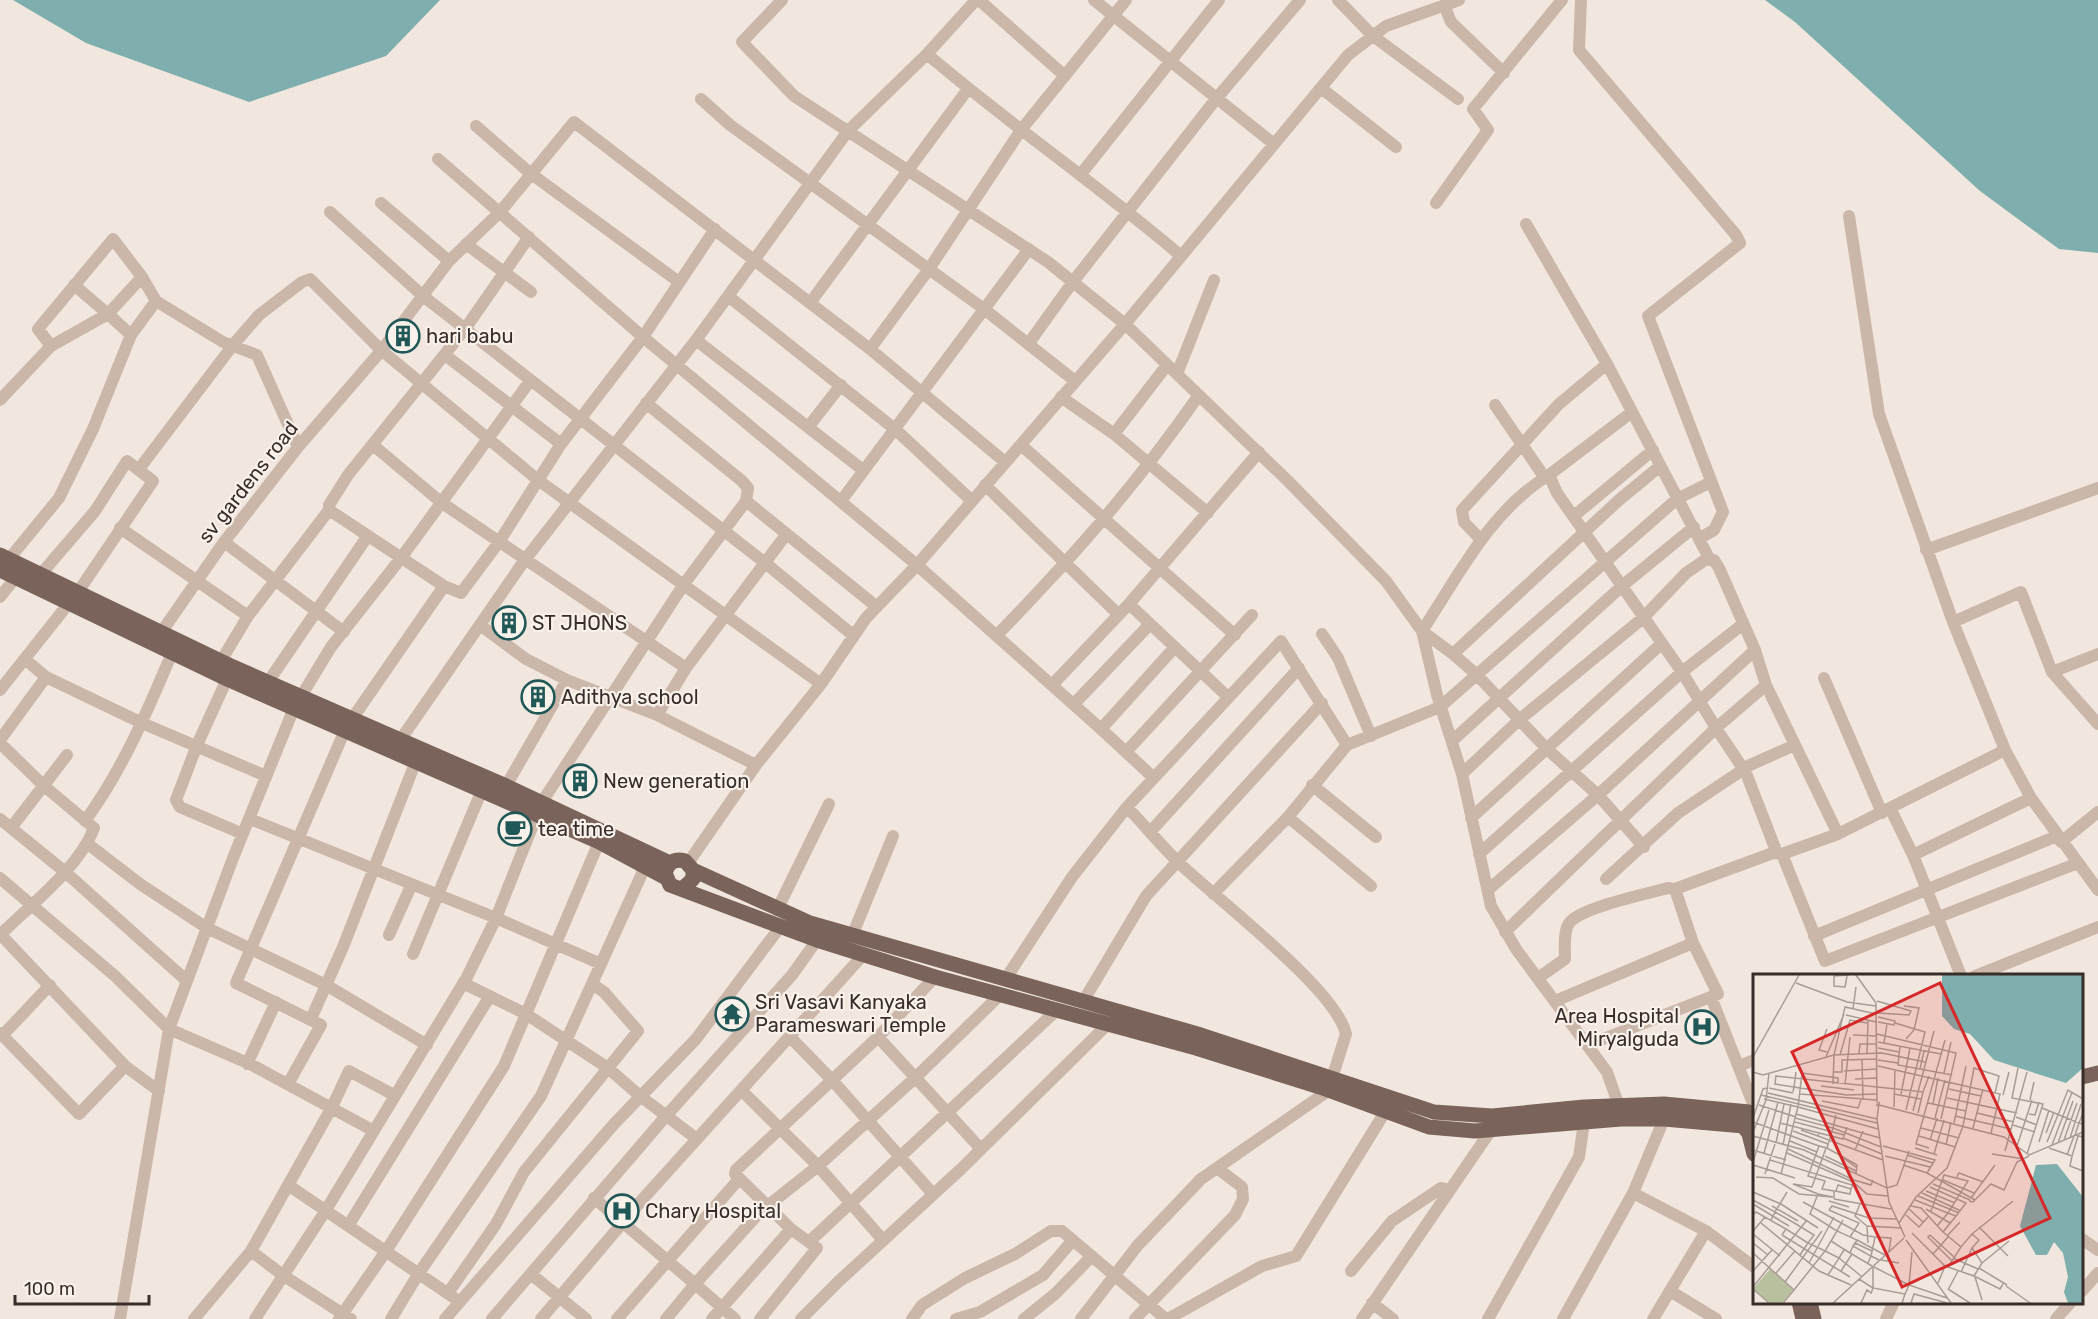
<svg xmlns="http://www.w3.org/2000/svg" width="2098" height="1319" font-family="Rubik,sans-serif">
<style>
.water{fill:#7eaead}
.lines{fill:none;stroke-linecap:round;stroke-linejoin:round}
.minor{stroke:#cab7aa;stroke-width:12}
.major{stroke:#79635b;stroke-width:15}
.labels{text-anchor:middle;stroke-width:4.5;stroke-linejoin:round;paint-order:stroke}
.poi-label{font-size:20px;fill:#382d29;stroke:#f9f2eb;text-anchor:start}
.street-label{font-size:20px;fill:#382d29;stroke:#f9f2eb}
.inset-road{fill:none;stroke:#a89d96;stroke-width:1.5}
.view{fill:#d62828;fill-opacity:0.15;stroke:#d62828;stroke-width:3}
.inset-edge{fill:none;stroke:#382d29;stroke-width:3}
</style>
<rect width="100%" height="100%" fill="#f2e7de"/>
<path class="water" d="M13 0H440L386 56 249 102 86 43Z
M1765 0H2098V253L2059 249 1980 191 1795 22Z"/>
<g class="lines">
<path class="minor" d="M782 0 742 42 794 96 1048 262 1125 324 1288 481 1386 581 1422 631 1437 695 1462 774 1491 906 1516 949 1607 1072 1621 1112
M979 0 1065 76
M1094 0 1274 144
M1338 0 1373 36 1458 99
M1581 0 1579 50 1736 235 1740 243 1648 316 1723 512 1714 530 1700 538
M1444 5 1451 22 1504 73
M927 54C1009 124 1098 185 1181 256
M1321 88 1396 147
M701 99 730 125 984 309 1075 381
M476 126 530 173 679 282
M438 159 643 337 917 565 1101 729 1175 647
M1081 174 1219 0
M381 203 449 261
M1436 203 1488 130 1473 109 1562 0
M330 212 423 296 764 562 854 636
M1849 216 1879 414 1953 622
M1526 224 1607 364 1710 560
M466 244 531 292
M74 285 108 314 142 277
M728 296 896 430 972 501
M810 303 968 89
M131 335 156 301
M696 340 863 470
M1029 343 1072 283 1216 99 1300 0
M51 346 38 329 113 239 142 277 156 301 223 342 257 355 298 447
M870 349 929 269 1021 130 1126 0
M445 355 561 444
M1177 374 1214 280
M1061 397 1114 434 1208 513
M0 400 51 346 108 314 131 335 93 429 59 498 9 559
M1495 405 1545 478
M809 426 841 385
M1114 434 1167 365
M373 445 442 503 686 668
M1021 445 1235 635
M139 469 233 345 259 315 302 282 310 279 381 350 538 480 821 684
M1549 475 1632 412
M985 485 1118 614
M746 501 877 607
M841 501 1029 249
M329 510 444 586 461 593 499 542 561 444 643 337 715 229
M1574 516 1653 450
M120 528 248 616
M1481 540 1464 522 1462 510 1559 404 1607 364
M224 542 344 632
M1926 550 2098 488
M41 574 95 511 127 461 153 481 78 592
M0 597 16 577
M1129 604 1228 697
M480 625 526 659 567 680 657 715 756 765
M1322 634 1338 658 1371 736
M997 635C1073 557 1137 484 1199 395
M156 640 224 542 298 447 381 351 449 261 500 212 574 122 870 349 1005 462
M1453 654 1619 500 1659 467
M26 660 46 677 142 723 266 776
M221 661 248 616 329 510V505L348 475 465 329 529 237
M2052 672 2098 724
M1824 678 1882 813
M227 679 197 745 176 800 180 807 243 834
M268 682 367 537
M1052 685 1129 604 1259 452
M0 690 69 603
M1074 704 1150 624
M657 715 686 668 785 536
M352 719 444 586
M1101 729 1154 778
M401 739 524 561 696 340 848 131 927 54 976 0
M0 740 46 677
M1452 741 1622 586 1694 527
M0 743 43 785 94 828C79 868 30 905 0 935
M2005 750 2031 798 2098 890
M1126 752 1252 615
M1462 774 1519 720 1643 618 1686 573 1705 560H1714L1719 568 1755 650 1766 685
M1312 785 1376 837
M506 786 567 680
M1890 808 1913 855 1961 976
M1288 817 1371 886
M1471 818 1661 644
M0 819 64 871 187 981
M250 819 496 918 601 964
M85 821C123 769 147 712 172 653
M11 828 67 755
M1151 831 1299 668
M2061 842 2098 812
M88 844 140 884 207 928 326 985 427 1045
M1644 847 1598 795 1547 749 1476 674 1453 654 1422 631C1459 575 1490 511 1549 475L1557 493 1682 672 1716 728 1766 685 1838 834 2005 750 1953 622 2021 592 2052 672 2098 654
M1479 854 1682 672 1743 624
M1782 854 1825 961 2078 863
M1913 855 2031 798
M688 863 756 765 821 684 866 618 917 565 1125 324 1348 55 1386 26 1459 0
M0 878 115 976 169 1029 250 1064 374 1131
M1606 879 1678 813 1750 765 1795 745
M1489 889 1598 795 1755 650
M1213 894 1288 817 1347 745 1440 707 1677 499 1711 482
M777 910 829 804
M1505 932 1716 728 1746 773 1777 853
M0 934 125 1066 159 1091
M389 935 411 886
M852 936 893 836
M1814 936 2057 836
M413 954 482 790
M1975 976 2098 927
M1538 978 1565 959C1565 948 1563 930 1570 922 1584 907 1646 894 1668 888L1675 889 1773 853 1782 854 1838 834
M1005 980 1072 877 1127 807 1281 641 1347 745
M463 983 526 1014 608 1068 640 1096 697 1139
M1711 997 1754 1106
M1084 1000 1146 896 1322 703
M1555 1001 1693 943
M311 1019 343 947 416 761
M0 1033 79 1114 125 1066
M2 1036 50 985
M878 1037 981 1149
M791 1038 832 1080 933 1194
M1588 1045 1718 994 1693 943 1675 889
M247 1064 276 1002
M1739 1066 1754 1060
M288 1084 321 1025 236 983 345 730
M741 1090 818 1166 883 1240
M288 1185 453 1297
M1633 1193 1706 1231
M594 1198 695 1284 760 1212 818 1166 915 1078 1001 994
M348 1226 490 996
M2082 1239 2098 1250
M810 1241 1058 1009
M251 1251 284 1276 351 1319
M1351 1271 1392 1221 1441 1188 1448 1190
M531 1274 586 1319
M1670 1291 1716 1319
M2082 1291 2098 1273
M448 1293 496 1224 524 1172 638 1031 604 992 592 984
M1372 1303 1393 1319
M120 1319 169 1029 233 858 294 708 331 647 401 558 530 381
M194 1319 251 1251 332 1107 349 1071 394 1095
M255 1319 326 1210 467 977 496 918 542 802 684 584 746 501 748 488 742 481 646 403
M339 1319 386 1251 504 1066 599 842
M391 1319 419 1273 541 1096 649 858
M445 1319 614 1124 696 1039 780 927
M492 1319 666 1116 792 975 817 940
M541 1319 641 1201 864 954
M617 1319 739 1179
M666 1319 695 1284 735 1319
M712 1319 791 1229
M760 1319 817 1248 791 1229 735 1174 736 1170 878 1037 935 977
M801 1319 839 1281 961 1169 1109 1023
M912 1319 922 1305 965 1278 1015 1254 1051 1231H1062L1166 1319
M956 1319 980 1312 1043 1275 1073 1240
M1024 1319 1055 1294 1092 1256
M1081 1319 1138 1245 1201 1179 1328 1091 1346 1034C1336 989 1215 898 1177 861 1160 844 1144 825 1127 807
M1135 1319 1235 1215 1243 1199 1242 1187 1217 1168
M1168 1319 1262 1266 1296 1256 1385 1112
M1362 1319 1491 1130
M1488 1319 1579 1157 1584 1122
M1563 1319 1633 1193 1664 1119
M1653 1319 1706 1231 1754 1267
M1886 1319 1894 1302
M2056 1319 2071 1302"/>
<path class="major" d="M0 555 233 667 506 786 670 863
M0 570 227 679 599 842 666 878
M693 870 810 923 1201 1035 1434 1112 1492 1116 1584 1107 1664 1104 1749 1112
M683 888 693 879V870L685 861C674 858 668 863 665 873L670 885 817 940 935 977 1196 1048 1320 1087 1429 1127 1475 1131 1621 1119H1664L1744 1126
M2082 1077 2098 1073
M1746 1116V1130L1754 1138
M1749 1134 1754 1154
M1799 1302 1803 1319
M1810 1302 1814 1319"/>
</g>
<defs>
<symbol id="building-ring" viewBox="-11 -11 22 22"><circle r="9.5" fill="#f9f2eb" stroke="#205858" stroke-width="1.5"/><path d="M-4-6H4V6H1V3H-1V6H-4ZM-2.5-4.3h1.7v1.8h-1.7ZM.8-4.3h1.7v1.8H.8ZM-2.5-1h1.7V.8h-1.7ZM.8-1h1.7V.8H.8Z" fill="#205858"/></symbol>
<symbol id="cafe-ring" viewBox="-11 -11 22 22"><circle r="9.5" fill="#f9f2eb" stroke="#205858" stroke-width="1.5"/><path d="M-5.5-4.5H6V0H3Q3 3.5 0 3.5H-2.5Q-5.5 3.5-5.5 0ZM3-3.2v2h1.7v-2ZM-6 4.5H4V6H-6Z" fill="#205858"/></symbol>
<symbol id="temple-ring" viewBox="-11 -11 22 22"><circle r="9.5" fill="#f9f2eb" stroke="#205858" stroke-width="1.5"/><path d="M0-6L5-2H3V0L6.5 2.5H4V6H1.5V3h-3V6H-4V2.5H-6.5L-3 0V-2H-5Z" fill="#205858"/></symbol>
<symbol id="hospital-ring" viewBox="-11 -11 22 22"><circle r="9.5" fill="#f9f2eb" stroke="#205858" stroke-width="1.5"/><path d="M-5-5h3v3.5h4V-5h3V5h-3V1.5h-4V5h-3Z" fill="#205858"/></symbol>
</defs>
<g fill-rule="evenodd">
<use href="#building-ring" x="384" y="317" width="38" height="38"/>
<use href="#building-ring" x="490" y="604" width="38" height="38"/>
<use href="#building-ring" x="519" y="678" width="38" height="38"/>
<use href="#building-ring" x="561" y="762" width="38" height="38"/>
<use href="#cafe-ring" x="496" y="810" width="38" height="38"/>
<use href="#temple-ring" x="713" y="995" width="38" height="38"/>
<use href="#hospital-ring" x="1683" y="1008" width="38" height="38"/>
<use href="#hospital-ring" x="603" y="1192" width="38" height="38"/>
</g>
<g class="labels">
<g class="poi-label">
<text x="426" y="343">hari babu</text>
<text x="532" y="630">ST JHONS</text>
<text x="561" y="704">Adithya school</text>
<text x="603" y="788">New generation</text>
<text x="538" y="836">tea time</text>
<text x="755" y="1009">Sri Vasavi Kanyaka<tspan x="755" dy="23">Parameswari Temple</tspan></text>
<text x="1679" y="1023" text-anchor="end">Area Hospital<tspan x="1679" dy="23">Miryalguda</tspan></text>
<text x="645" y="1218">Chary Hospital</text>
</g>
<g class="street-label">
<text transform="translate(248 482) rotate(-52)" y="7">sv gardens road</text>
</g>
</g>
<g transform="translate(1753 974)">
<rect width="330" height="330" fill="#f2e7de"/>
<path d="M17 295 40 316 29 329H17L0 315Z" fill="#b7c19e"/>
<path d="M189 1H330V94L313 109 241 86 217 60 201 55 189 42ZM304 190 330 223V329H315L311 318 315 303 310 279 301 268 294 281H283L267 252 283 191Z" fill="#7eaead"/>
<path class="inset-road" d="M103 1 123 29 124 129M94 2 92 13 81 12V2L96 1M43 9 94 28 123 32M124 27 158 37 156 41 125 39M151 32 166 34 161 56 153 65M100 35 103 13M93 41 123 48M125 48 141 51 142 47 125 43M142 49 172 58 153 136M124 60 203 79 188 145M100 61 123 62M125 68 188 80M131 69 134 50M147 72 145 91 199 101M125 74 146 78M74 78 66 76 74 55M106 79 107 70H123M114 79 115 46M87 81 97 46 114 49M0 83 46 1M73 83 91 40M109 85 110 126M125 86 145 89M125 92 247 120 238 159M265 94 259 124 290 130 274 180M167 95 171 77M91 97 124 95M0 98 10 101 81 81 103 80 129 79 172 88M43 98 41 113 94 121 123 120M81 98H89V86L123 85M191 99 198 68M23 101 22 110 41 113 40 118M23 102 170 118 176 102M102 105 123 104M80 110 81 81 92 33 123 40M92 111 97 63M68 112 101 116M16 114 40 119M196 115 228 122M15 119 124 145M47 120 123 126M141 120 168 125M148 120 157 74M8 121 124 149M250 121 256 98M194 124 264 139M11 125 45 133 49 99 85 104V110M277 126 281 108M69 127 105 134 108 126M175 129 213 137M180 130 185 104M6 131 43 143M126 131 251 163 276 181 330 158M123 132 126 129 124 145 136 228 152 263M141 133 142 95M289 134 326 149 330 139M160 137 181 57M165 139 170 118M224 139 261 148M43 140 127 164M276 140 282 141 286 128M83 141 80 154 128 173M202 142 258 155M263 143 284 151M0 144 10 115 14 114M182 144 192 106M0 148 66 172M42 148 91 161M27 149 90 165 94 153M201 149 213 92M330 150 326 149 322 161 330 163M260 151 282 158M168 154 206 164M220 154 230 115M48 156 65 162M40 157 75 170M0 158 13 126 16 99M66 159 65 162 130 186M293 159 301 138M0 162 51 176 134 214 144 211 156 177M166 162 202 173M90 164 129 180M317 164 328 130M177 166 184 144M311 166 324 129M37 167 64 178M286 168 296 136M294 168 315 116 330 125M23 169 31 130M305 169 320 127M30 171 38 130M193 171 198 148M299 171 319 118M130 172 182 186 174 199M264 172 279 126M74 174 104 191 103 200M162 174 184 181M176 174 163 170 192 66M296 174 319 182 325 162M35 175 101 206 118 211 120 206M0 176 33 186M102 176 110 157M252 177 274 98M11 179 25 128M34 179 100 208 114 220 135 222M85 180 104 194M181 180 191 146M239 180 271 185M154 181 180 189M314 181 321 162M72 182 103 197M132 182 177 193M319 182 317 192 330 197M17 186 99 211M0 188 16 136M0 191 42 204M150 191 174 199 222 226M12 200 22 170M28 200 42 144M3 203 20 204 46 220 79 223M204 203 206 199 230 208M190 206 221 219M40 210 59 213 73 174M40 210 65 220M180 210 217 226M177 213 213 229 203 242M82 217 97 220 98 215M83 217 85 211 98 215 100 210M173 217 202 229M0 218 28 230 65 254M169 219 208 237M165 222 206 239M218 224 242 191M81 225V217L69 215 72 207 55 202 66 172 74 174 80 154 42 144 45 133 125 155M81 225 138 235M0 226 22 238 34 218M162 226 195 239 184 252M76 227 96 233M216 227 220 228 238 210 251 216 264 188 276 182M50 228 110 261 122 263M0 230 36 252M107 230 102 242 114 252 115 269M19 232 45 247M158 232 168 234 190 258M156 235 170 248M173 235 197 249M76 236 79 232 116 244 143 245M76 236 106 249 97 263M0 241 3 238 33 255 29 261M153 241 166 253 175 243M18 246 22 238 43 250 61 261 55 269 72 277 84 257 57 240 65 220 80 223M90 246 84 257 104 266 100 272M8 249 66 297 98 311M146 249 163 223 194 194 210 152 221 94 246 102 242 119M114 252 149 254M226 253 255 282M33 255 55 269 47 281M0 257 12 243M159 259 192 292 221 302 229 289 219 274 226 266 219 260 208 273 190 258 203 242 195 239 215 207 191 201 178 237M0 260 27 282M219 260 260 227M29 261 97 303M177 261 175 263 199 287M177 261 201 283M194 262 207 248M104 266 132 281M153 266 198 329M78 267 97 279M0 269 15 281M102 269 119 277M72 277 86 284 91 276M159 278 156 311 194 324M0 279 41 316 30 329M180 280 195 263M200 284 225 295M126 286 118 282 122 263 138 264 136 277M128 286 146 289M56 289 81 243M115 289 118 282 100 272 97 279 119 292M229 289 256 267M120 293V314L152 320 149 329M121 293 156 311 152 320M195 293 208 273M226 294 254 311M0 297 19 276M88 297 99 280M208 298 219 274M23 299 42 277M75 301 86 284 108 302M221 302 247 315 250 310M222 303 229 326M106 305 120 314 118 319 114 316 108 329M32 308 69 257M185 309 192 292M253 312 277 329M0 313 54 246M0 315 16 329M195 315 217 329M41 316 72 277M195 316 205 297M80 329 151 264M158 329 161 320 194 329"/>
<path class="view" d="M187 9 297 244 149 313 39 78Z"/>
<rect width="330" height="330" class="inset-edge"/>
</g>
<path d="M15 1295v9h134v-9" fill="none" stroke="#382d29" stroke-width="3"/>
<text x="24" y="1295" font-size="18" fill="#382d29" stroke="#f9f2eb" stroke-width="4.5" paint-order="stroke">100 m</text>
</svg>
